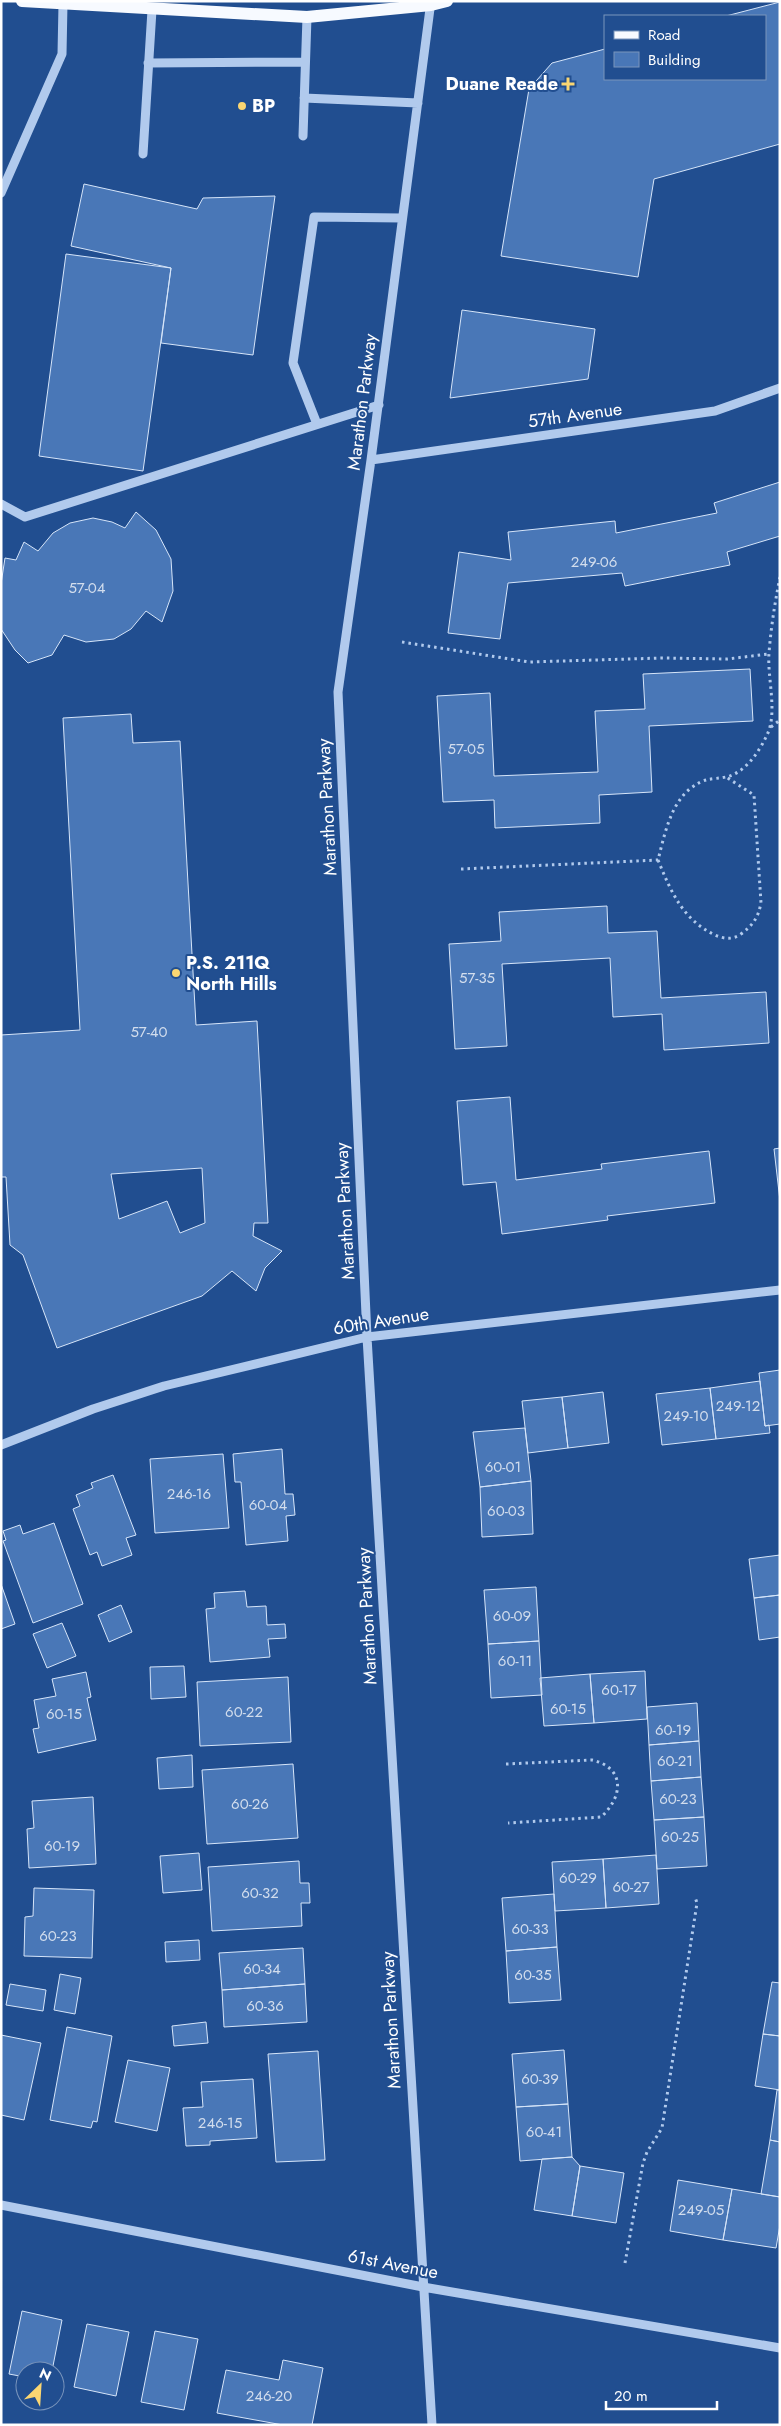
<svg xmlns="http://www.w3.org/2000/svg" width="781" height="2426" font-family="Jost,sans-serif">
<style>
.building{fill:#4977b7;stroke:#d6e5f9;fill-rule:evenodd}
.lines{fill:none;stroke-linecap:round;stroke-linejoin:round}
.path{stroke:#b1caed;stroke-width:3;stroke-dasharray:2.5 4;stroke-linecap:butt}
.minor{stroke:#b1caed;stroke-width:9}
.major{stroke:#f7faff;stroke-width:12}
.poi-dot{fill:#fad672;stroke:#214e90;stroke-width:2}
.labels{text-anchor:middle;stroke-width:4;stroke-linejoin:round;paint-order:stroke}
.number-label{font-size:15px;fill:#d2dded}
.poi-label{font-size:18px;font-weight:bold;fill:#fff;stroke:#214e90;text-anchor:start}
.street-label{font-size:18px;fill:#fff;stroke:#214e90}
</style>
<rect width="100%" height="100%" fill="#214e90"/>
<path class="building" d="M780 2V144L654 179 638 277 501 256 529 89 552 63 605 49V79H765V16H726Z
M84 184 197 209 203 198 275 196 253 355 161 343 171 268 71 246Z
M66 254 171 268 143 471 39 456Z
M462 310 595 329 588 379 450 398Z
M780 482V536L727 552 730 565 625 586 622 573 508 583 500 639 448 633 459 552 511 560 508 532 615 521 616 533 717 513 714 503Z
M136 512 156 530 171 559 173 591 162 622 146 611 131 629 114 639 86 642 64 635 52 655 28 663 15 650 1 629V584L5 558 16 560 24 542 38 551 53 533 70 523 93 518 112 522 125 528Z
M750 669 753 721 649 726 652 792 599 795 600 823 495 828 494 800 443 802 437 696 490 693 494 776 598 772 595 711 645 709 643 674Z
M131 714 133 743 180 741 196 1025 257 1021 268 1223H254L253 1236 282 1251 265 1268 256 1291 232 1271 202 1296 57 1348 23 1255 10 1245 6 1177H1V1035L80 1030 63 718ZM202 1168 205 1223 180 1233 167 1201 119 1219 111 1174Z
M607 906 608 933 657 931 661 998 766 992 769 1043 664 1050 662 1014 613 1017 610 958 502 964 507 1046 455 1049 449 944 501 941 499 912Z
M510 1097 516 1180 602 1169 601 1164 709 1151 715 1203 607 1216 608 1220 502 1234 496 1182 463 1185 457 1101Z
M780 1148V1201L774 1149Z
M780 1370V1424L765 1426 759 1373Z
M760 1381 765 1426 769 1425 770 1433 716 1439 710 1388Z
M710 1388 716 1439 662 1445 656 1394Z
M603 1392 609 1443 568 1448 562 1397Z
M562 1397 568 1448 528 1453 522 1401Z
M525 1428 531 1481 480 1487 473 1432Z
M282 1449 285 1494H293L295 1515 286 1516 288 1541 246 1545 241 1482H235L233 1454Z
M223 1454 229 1528 155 1533 150 1459Z
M113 1475 136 1535 126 1538 132 1555 102 1566 97 1552 90 1555 73 1509 80 1506 76 1495 93 1488 91 1483Z
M531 1481 533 1534 482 1537 480 1487Z
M54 1523 83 1604 33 1623 3 1541 6 1540 3 1531 20 1525 23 1534Z
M780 1555V1595L754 1598 749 1559Z
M1 1584 15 1624 1 1629Z
M536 1587 539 1641 488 1644 484 1590Z
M245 1591 247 1607 266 1606 267 1625 285 1624 286 1638 268 1639 270 1657 210 1662 206 1609 215 1608 214 1593Z
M780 1595V1637L759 1640 754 1598Z
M121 1605 132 1632 109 1642 98 1615Z
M62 1623 76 1656 47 1668 33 1634Z
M539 1641 542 1695 491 1698 488 1644Z
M184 1666 186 1697 151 1699 150 1667Z
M645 1671 647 1719 594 1723 590 1674Z
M86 1672 91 1697 87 1698 96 1740 38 1753 33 1729 39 1728 34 1700 56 1696 52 1679Z
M590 1674 594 1723 544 1726 540 1678Z
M288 1677 291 1742 200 1746 197 1682Z
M697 1703 699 1741 649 1745 647 1707Z
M699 1741 701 1777 651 1781 649 1745Z
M192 1755 193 1787 159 1789 157 1758Z
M293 1764 298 1838 207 1844 202 1770Z
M701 1777 704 1817 654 1820 651 1781Z
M93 1797 96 1864 29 1868 27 1829 34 1828 32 1801Z
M704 1817 707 1866 657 1869 654 1820Z
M199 1853 202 1890 163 1893 160 1856Z
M656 1855 659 1904 606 1908 603 1859Z
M603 1859 606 1908 555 1911 552 1862Z
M299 1861 300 1883H309L310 1903H301L302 1926 212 1931 208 1867Z
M34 1888 94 1890 92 1958 24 1956 25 1917 33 1916Z
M554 1894 557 1947 506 1951 502 1898Z
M199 1940 200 1960 166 1962 165 1942Z
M557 1947 561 2000 509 2003 506 1951Z
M303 1948 305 1984 222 1990 219 1953Z
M60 1974 81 1978 75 2014 54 2010Z
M772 1982 780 1983V2036L763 2034Z
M10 1984 46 1990 43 2011 6 2005Z
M305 1984 307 2022 224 2027 222 1990Z
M206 2022 208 2043 174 2046 172 2026Z
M67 2027 112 2036 97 2122 93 2121 91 2128 50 2120Z
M763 2034 780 2036V2090L755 2086Z
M1 2035 41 2043 24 2120 1 2115Z
M564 2050 568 2104 516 2107 512 2054Z
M318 2051 325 2160 276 2162 268 2054Z
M128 2060 170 2068 157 2131 115 2122Z
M253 2079 257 2138 210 2141V2145L186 2146 183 2108 203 2107 201 2082Z
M777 2090H780V2142L770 2140Z
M568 2104 572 2157 520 2161 516 2107Z
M770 2140 780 2142V2197L761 2194Z
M572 2157 580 2166 572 2216 534 2210 542 2159Z
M580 2166 624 2173 616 2223 572 2216Z
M678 2180 732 2189 723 2240 670 2231Z
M732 2189 780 2197V2225L776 2248 723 2240Z
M22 2311 62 2320 52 2371H25V2377L9 2374Z
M87 2324 129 2332 116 2396 74 2387Z
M155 2331 198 2339 184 2410 141 2402Z
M283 2360 323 2368 312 2425H283L217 2413 226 2370 279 2380Z"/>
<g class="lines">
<path class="path" d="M402 642 529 662 662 658 727 659 769 654
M771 727 780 720
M658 860C671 892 683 920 715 935 724 939 733 940 741 934 753 925 758 918 761 903L754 795 726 777
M461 869 658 860C664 837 670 804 691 788 706 777 710 780 726 777 745 773 759 752 767 735 778 713 767 677 769 653 771 627 775 602 780 577
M506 1764 592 1760C626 1768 623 1797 601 1817L508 1823
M625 2263 643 2163 647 2152 662 2128 697 1903 695 1897"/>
<path class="minor" d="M431 1 371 460 338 692 367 1337 432 2425
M148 63 305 62
M304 98 418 103
M303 136 307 17
M143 154 152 10
M1 193 62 54 63 4
M317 424 293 363 314 217 402 218
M371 460 715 411 780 388
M1 504 25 517 379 405
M1 1445 93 1409 164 1386 367 1337 780 1290
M1 2205 423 2287 780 2348"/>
<path class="major" d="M22 1 307 17 431 5 447 1"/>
</g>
<g class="poi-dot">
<path d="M565.5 76.5h5v5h5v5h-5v5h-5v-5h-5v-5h5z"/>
<circle cx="242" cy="106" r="5"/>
<circle cx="176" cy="973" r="5"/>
</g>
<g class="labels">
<g class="number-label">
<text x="594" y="567">249-06</text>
<text x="87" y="593">57-04</text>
<text x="466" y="754">57-05</text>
<text x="477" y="983">57-35</text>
<text x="149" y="1037">57-40</text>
<text x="738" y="1411">249-12</text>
<text x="686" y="1421">249-10</text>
<text x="503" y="1472">60-01</text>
<text x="189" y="1499">246-16</text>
<text x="268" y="1510">60-04</text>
<text x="506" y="1516">60-03</text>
<text x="512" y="1621">60-09</text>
<text x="515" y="1666">60-11</text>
<text x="619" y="1695">60-17</text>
<text x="568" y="1714">60-15</text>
<text x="244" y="1717">60-22</text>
<text x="64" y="1719">60-15</text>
<text x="673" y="1735">60-19</text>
<text x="675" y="1766">60-21</text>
<text x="678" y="1804">60-23</text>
<text x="250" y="1809">60-26</text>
<text x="680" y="1842">60-25</text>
<text x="62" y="1851">60-19</text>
<text x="578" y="1883">60-29</text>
<text x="631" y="1892">60-27</text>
<text x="260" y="1898">60-32</text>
<text x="530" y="1934">60-33</text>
<text x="58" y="1941">60-23</text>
<text x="262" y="1974">60-34</text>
<text x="533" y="1980">60-35</text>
<text x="265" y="2011">60-36</text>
<text x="540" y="2084">60-39</text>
<text x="220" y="2128">246-15</text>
<text x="544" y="2137">60-41</text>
<text x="701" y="2215">249-05</text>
<text x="269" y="2401">246-20</text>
</g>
<g class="poi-label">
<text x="558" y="90" text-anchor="end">Duane Reade</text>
<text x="252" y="112">BP</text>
<text x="186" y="969">P.S. 211Q<tspan x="186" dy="21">North Hills</tspan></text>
</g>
<g class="street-label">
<text transform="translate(362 402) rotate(-83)" y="6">Marathon Parkway</text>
<text transform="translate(575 415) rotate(-8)" y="6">57th Avenue</text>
<text transform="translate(327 807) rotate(-93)" y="6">Marathon Parkway</text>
<text transform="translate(345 1211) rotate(-93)" y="6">Marathon Parkway</text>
<text transform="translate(381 1321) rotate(-9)" y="6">60th Avenue</text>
<text transform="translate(367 1616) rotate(-93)" y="6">Marathon Parkway</text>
<text transform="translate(391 2020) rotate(-93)" y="6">Marathon Parkway</text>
<text transform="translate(393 2264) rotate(11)" y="6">61st Avenue</text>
</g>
</g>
<rect width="781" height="2426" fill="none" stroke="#ffffff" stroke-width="5"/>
<rect x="604" y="15" width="162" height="65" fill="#214e90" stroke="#7a95bc"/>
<rect x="614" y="31" width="25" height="8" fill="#f7faff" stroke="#7a95bc"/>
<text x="648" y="40" font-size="15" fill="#ffffff">Road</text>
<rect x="614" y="52" width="25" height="15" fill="#4977b7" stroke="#7a95bc"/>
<text x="648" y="65" font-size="15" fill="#ffffff">Building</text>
<g transform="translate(40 2386) rotate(25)"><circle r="24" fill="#214e90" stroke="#7a95bc"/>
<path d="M0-4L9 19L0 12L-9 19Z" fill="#fad672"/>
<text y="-8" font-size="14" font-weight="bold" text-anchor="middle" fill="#ffffff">N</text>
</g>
<path d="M606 2401v8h111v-8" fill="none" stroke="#ffffff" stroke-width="2.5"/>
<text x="614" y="2401" font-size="15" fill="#ffffff" stroke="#214e90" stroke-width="4" paint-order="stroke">20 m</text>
</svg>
